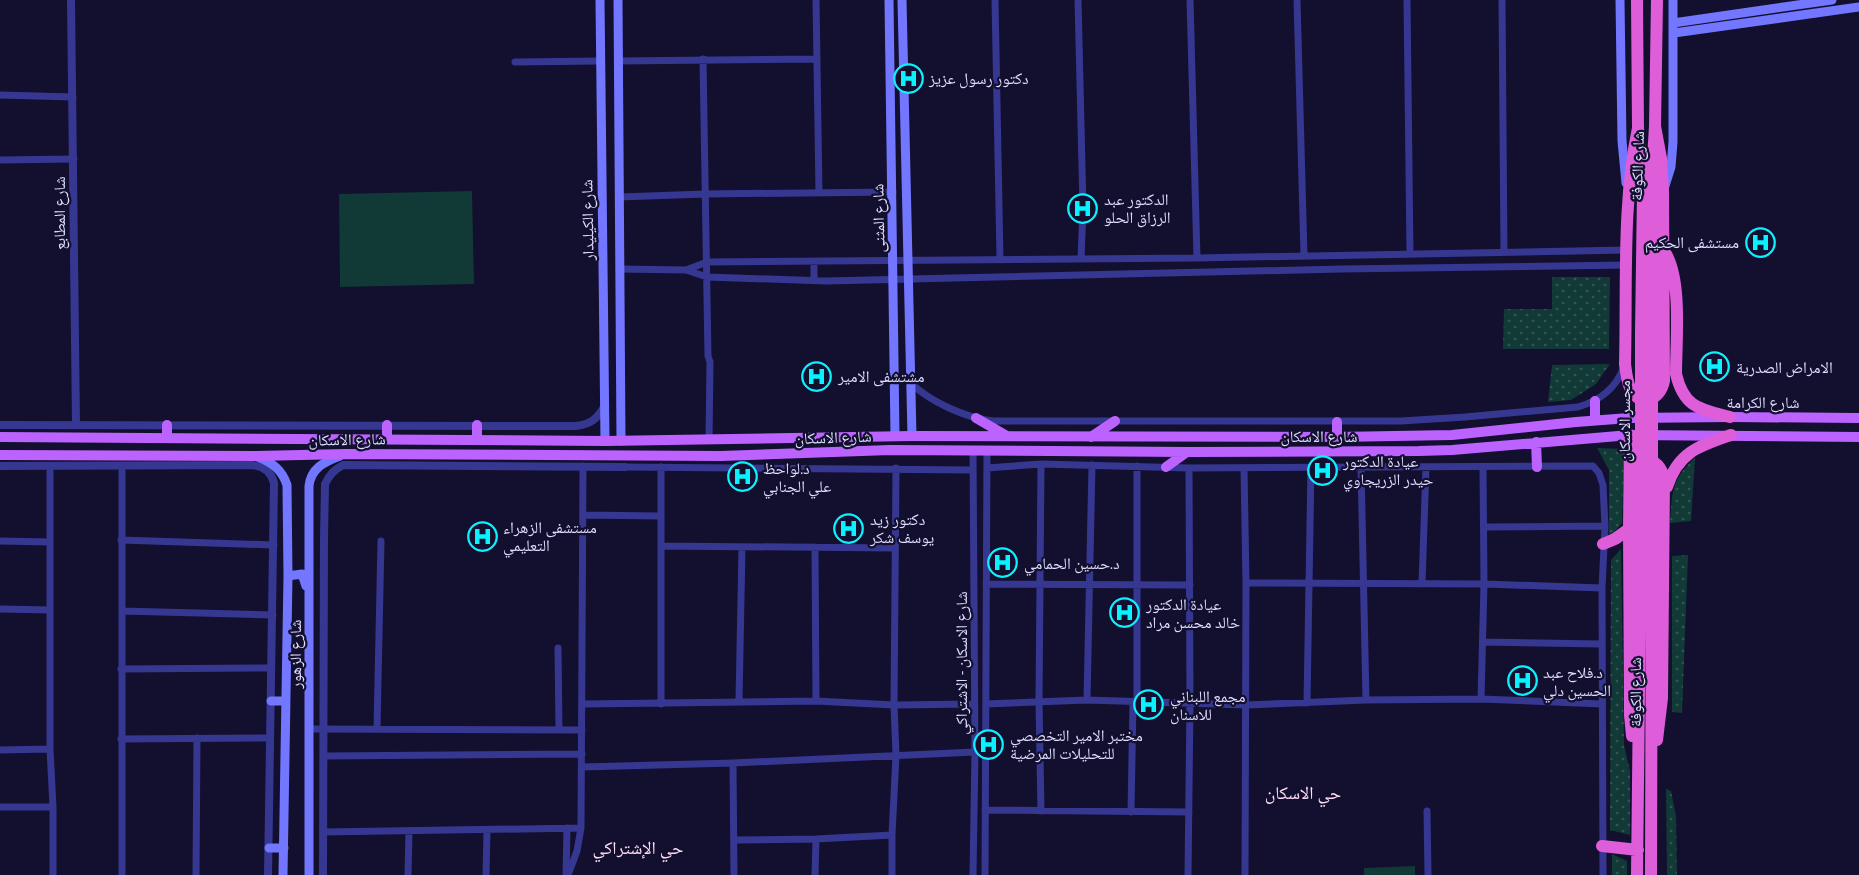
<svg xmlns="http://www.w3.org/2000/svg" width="1859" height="875" font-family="'PT Sans Narrow','Noto Naskh Arabic',sans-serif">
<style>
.grass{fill:url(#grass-dots)}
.pitch{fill:#113935}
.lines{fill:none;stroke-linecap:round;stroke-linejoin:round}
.minor{stroke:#363791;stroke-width:7}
.tertiary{stroke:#363791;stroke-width:8}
.secondary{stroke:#7377ff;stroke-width:9}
.primary{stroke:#bc63ff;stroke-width:10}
.trunk{stroke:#de5dd8;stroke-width:12}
.trunk-bridge{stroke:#de5dd8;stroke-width:12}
.labels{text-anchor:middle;stroke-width:4.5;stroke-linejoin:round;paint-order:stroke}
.poi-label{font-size:16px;fill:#dedcff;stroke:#130f2e;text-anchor:start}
.street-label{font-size:16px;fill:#dedcff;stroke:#130f2e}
.neighbourhood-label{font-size:18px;fill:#ffdef5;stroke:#130f2e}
</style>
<defs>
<pattern id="grass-dots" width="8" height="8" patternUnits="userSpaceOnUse" patternTransform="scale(1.5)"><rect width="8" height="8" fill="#113935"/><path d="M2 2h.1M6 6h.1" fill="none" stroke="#335553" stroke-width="1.8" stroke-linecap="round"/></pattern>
</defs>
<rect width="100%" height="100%" fill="#130f2e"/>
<path class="grass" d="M1552 277H1610L1609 349H1503L1504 309H1552Z
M1610 364 1596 384 1571 400 1548 402 1552 365Z
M1597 448 1624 449 1622 523 1609 538V470Z
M1695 458 1691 521 1670 523C1673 492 1670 481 1695 458Z
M1621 549 1624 745 1630 771V835L1610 830 1611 560Z
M1688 555 1682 713 1672 712V556Z
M1666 789 1671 791 1676 816 1677 875H1667Z
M1612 854 1627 861V875H1612Z"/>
<path class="pitch" d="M472 191 474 284 340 287 339 194Z
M1415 866V875H1364V868Z"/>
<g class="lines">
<path class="minor" d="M816 0 819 193
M995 0 1000 259
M1078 0 1083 208 1081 259
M1190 0 1197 258
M1297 0 1304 255
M1407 0 1410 254
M1502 0 1504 252
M703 59 708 356 710 362 709 440
M618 61 817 59
M515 62 600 61
M0 95 73 97
M0 160 74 159
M619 197 705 194 893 192
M619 269 686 270 707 277 826 281 1341 269 1627 265
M686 270 707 262 1197 258 1627 250
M814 280V262
M911 383C930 402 966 418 993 421H1401L1465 417 1578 407C1599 401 1615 389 1623 369
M973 451 975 752 973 875
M50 466V749L53 807V875
M122 466V875
M1137 466V702
M625 467 973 470
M661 467V704
M1361 467 1366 700
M987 468 1041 464 1189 468 1593 466 1599 473 1603 485 1605 526 1602 588 1603 875
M1244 468 1246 583 1245 875
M583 515 660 516
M1484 527 1605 526
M121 540 274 545
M0 541 50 542
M661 546 895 548
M815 547 816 701
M1246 583 1484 584 1602 588
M986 584 1190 585
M1422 584 1426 467
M0 609 49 610
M122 611 273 615
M1483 642 1602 644
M558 648 559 729
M121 669 271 668
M1481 699 1484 584 1483 467
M1087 700 1092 465
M739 701 742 547
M1307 703 1311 467
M583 704 816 701 894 705 974 704
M986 704 1087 700 1246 705 1366 700 1481 699 1602 704
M377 728 381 541
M310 729 582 730
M121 739 270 738
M0 750 50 749
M324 756 582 754
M733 763 734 875
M582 767 733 763 975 752
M0 807H53
M985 810 1189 812
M1041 811 1039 702 1041 464
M1427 811 1428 875
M1131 812 1133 702
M323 832 581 828
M734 840 816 839 892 835
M196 875 197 738
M408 875 409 832
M486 875 487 831
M566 875 567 828
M568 875 577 851 581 828 583 466
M815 875 816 839
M892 875V835L896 755 894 705 896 468
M985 875 987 451
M1188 875 1190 703 1189 468"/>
<path class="tertiary" d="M71 0 76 425
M0 425 576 426C591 424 597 419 604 407
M0 466 252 465C263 466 271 471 274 483L268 875
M323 875 324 538 325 484C330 474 334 470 343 465L625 467"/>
<path class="secondary" d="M600 0 605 441
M618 0 621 441
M889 0 895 436
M902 0 912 436
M1620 0 1622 141 1626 183
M1673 23 1832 0
M1674 33 1859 7
M1665 186 1671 167 1673 142V0
M258 457C273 463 282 470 287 485L288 576 283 875
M288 576 302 574 306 586
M271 701H285
M269 848H284
M309 875V486C311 468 324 462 340 456"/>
<path class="primary" d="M1595 401V420
M976 418 1007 436
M1337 422V437
M167 425V437
M387 425V439
M477 425V440
M0 437 605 441 912 436 1337 437 1452 435 1576 422 1629 418 1730 417 1859 418
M1091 437 1115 421
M1536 442 1537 467
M0 455 256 456 346 454 721 456 890 450 1187 452 1419 451 1452 450 1630 435 1859 437
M1166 467 1187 452"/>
<path class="trunk" d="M1637 0 1638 128 1643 192 1641 333
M1638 128C1622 203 1627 286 1625 364 1626 372 1627 381 1630 388 1639 408 1660 401 1664 381L1663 191 1661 158 1655 126
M1666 254C1682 282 1676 341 1676 374 1684 408 1700 409 1730 417
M1652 334V174L1655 126 1657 0
M1630 435 1629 529 1630 715 1632 736
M1645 459C1656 461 1662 468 1664 479L1662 698 1657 740
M1667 487C1678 452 1699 446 1731 435
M1603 544 1615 539 1629 529
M1602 846 1638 850
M1637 875 1641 509
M1651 875 1652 509"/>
<path class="trunk-bridge" d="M1641 509V333
M1652 509V334"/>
</g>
<defs>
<symbol id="hospital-ring" viewBox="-11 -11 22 22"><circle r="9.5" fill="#130f2e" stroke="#08f3ff" stroke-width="1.5"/><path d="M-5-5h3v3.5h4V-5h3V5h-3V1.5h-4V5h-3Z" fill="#08f3ff"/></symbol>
</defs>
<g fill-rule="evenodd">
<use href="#hospital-ring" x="892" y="62" width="33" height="33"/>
<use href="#hospital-ring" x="1066" y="192" width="33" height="33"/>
<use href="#hospital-ring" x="1744" y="226" width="33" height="33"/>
<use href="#hospital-ring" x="1698" y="350" width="33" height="33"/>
<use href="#hospital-ring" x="800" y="360" width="33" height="33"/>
<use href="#hospital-ring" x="1306" y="454" width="33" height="33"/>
<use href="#hospital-ring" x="726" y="460" width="33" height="33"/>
<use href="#hospital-ring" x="832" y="512" width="33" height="33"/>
<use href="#hospital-ring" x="466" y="520" width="33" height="33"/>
<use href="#hospital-ring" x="986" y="546" width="33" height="33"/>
<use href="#hospital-ring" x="1108" y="596" width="33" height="33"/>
<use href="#hospital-ring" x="1506" y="664" width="33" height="33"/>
<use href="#hospital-ring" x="1132" y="688" width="33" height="33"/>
<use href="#hospital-ring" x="972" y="728" width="33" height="33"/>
</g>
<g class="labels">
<g class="poi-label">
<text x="929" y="84">دكتور رسول عزيز</text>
<text x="1104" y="205">الدكتور عبد<tspan x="1104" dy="18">الرزاق الحلو</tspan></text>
<text x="1739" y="248" text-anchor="end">مستشفى الحكيم</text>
<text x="1736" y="373">الامراض الصدرية</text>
<text x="838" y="382">مشتشفى الامير</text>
<text x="1343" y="467">عيادة الدكتور<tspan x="1343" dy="18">حيدر الزريجاوي</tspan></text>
<text x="763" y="474">د.لواحظ<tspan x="763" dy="18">علي الجنابي</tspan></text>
<text x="870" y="525">دكتور زيد<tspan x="870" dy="18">يوسف شكر</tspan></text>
<text x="503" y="533">مستشفى الزهراء<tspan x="503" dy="18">التعليمي</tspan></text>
<text x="1024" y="569">د.حسين الحمامي</text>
<text x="1146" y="610">عيادة الدكتور<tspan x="1146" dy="18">خالد محسن مراد</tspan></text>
<text x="1543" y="678">د.فلاح عبد<tspan x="1543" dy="18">الحسين دلي</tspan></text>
<text x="1170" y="702">مجمع اللبناني<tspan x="1170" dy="18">للاسنان</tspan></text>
<text x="1010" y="741">مختبر الامير التخصصي<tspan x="1010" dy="18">للتحليلات المرضية</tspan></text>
</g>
<g class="street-label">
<text transform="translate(1637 166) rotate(-88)" y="6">شارع الكوفة</text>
<text transform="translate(59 213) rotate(-90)" y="6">شارع المطابع</text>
<text transform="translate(878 218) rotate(-91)" y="6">شارع المثنى</text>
<text transform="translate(587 220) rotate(-91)" y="6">شارع الكيليدار</text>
<text x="1763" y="408">شارع الكرامة</text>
<text transform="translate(1624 421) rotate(-90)" y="6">مجسر الاسكان</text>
<text x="1319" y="442">شارع الاسكان</text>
<text transform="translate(833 437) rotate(-2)" y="6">شارع الاسكان</text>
<text transform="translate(347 439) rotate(-1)" y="6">شارع الاسكان</text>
<text transform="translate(295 654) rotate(-90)" y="6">شارع الزهور</text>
<text transform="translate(961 663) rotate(-90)" y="6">شارع الاسكان - الاشتراكي</text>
<text transform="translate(1635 692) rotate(-90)" y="6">شارع الكوفة</text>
</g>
<g class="neighbourhood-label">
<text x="1303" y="799">حي الاسكان</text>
<text x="638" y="854">حي الإشتراكي</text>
</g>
</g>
</svg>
